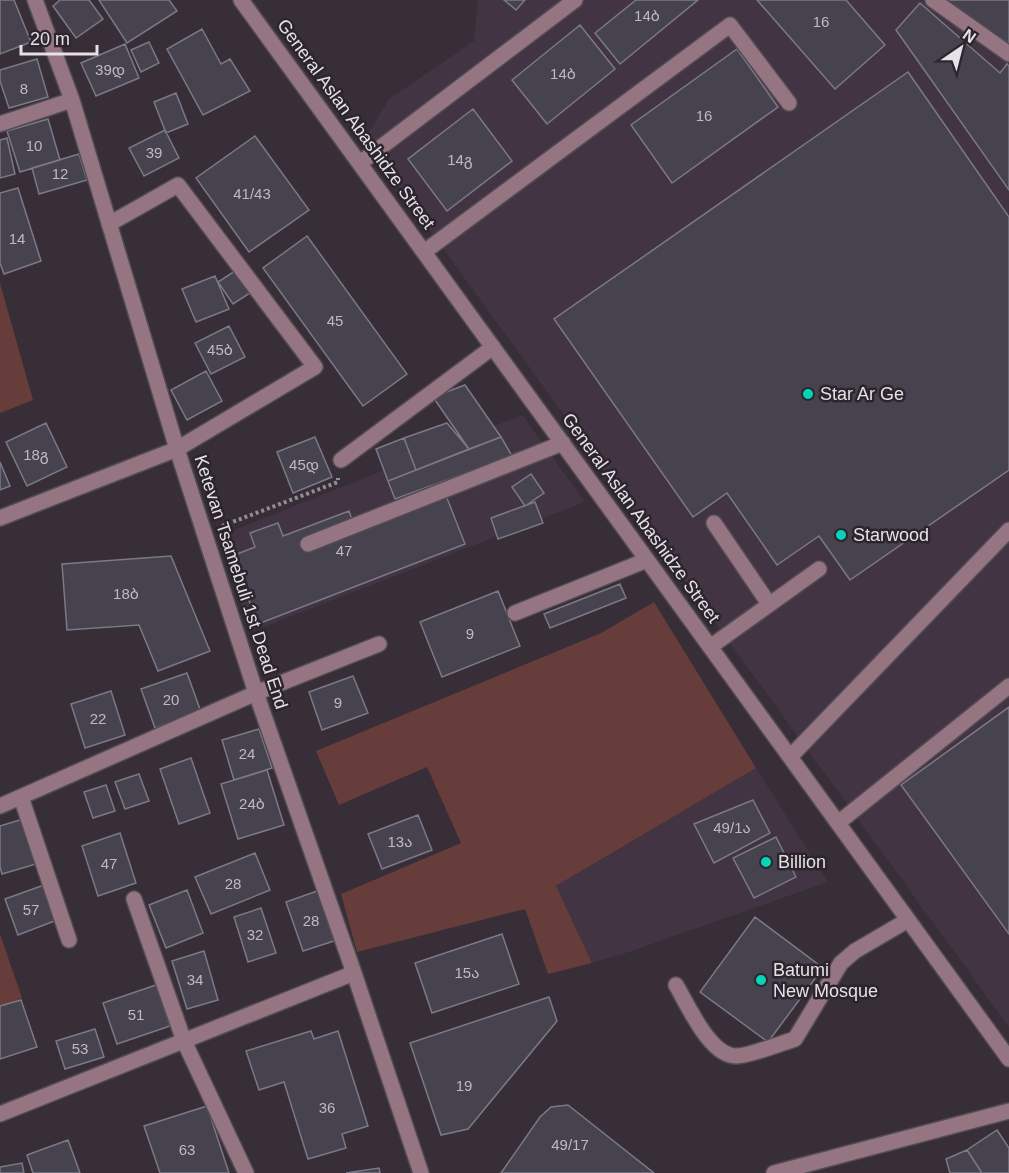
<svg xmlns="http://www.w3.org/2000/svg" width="1009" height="1173" font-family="Arial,'Noto Sans Georgian',sans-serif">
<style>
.built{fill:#423442}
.green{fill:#663d3a}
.building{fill:#46434f;stroke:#7c7986;stroke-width:1.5}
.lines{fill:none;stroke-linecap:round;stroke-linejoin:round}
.minor-casing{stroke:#534b53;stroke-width:18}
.path{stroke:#948d94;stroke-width:4;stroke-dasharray:3 3;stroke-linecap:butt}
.minor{stroke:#947581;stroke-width:15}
.poi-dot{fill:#04d5b6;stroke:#2d252d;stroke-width:2}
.labels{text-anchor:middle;stroke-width:5;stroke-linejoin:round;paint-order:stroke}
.number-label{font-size:15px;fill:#bebac0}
.street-label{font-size:18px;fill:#e6e1e6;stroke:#2d252d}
.poi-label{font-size:18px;fill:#e6e1e6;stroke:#2d252d;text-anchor:start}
</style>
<rect width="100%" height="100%" fill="#372e37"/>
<path class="built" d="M478 0H1009V1027L364 140 389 99 474 41Z
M522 415 585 502 251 632 219 536Z
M756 768 828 882 623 954 592 963 556 886Z"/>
<path class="green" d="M0 283 33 400 0 413Z
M654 602 756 768 556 886 592 963 548 974 525 909 357 952 341 894 461 843 427 767 339 805 316 751 601 633Z
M0 934 22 998 0 1007Z"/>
<path class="building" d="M0 0H14L31 42 0 54Z
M60 0H89L103 19 76 38 53 6Z
M99 0H169L177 11 127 43Z
M504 0H525L516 10Z
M636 0H698L620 64 595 33Z
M757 0H846L885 45 835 89Z
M944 0H1009V44Z
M920 3 1000 73 1007 64 1009 66V190L896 30Z
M580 25 615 69 547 124 512 80Z
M202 29 221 64 230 59 250 91 203 115 167 49Z
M149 42 159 63 141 72 131 50Z
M125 44 139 78 96 96 81 63Z
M737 49 778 107 672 183 631 125Z
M37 59 48 97 9 108 0 81V70Z
M908 72 1009 217V470L850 580 819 536 777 565 727 493 693 517 554 319Z
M176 93 188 124 166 133 154 102Z
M473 109 512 161 447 211 408 159Z
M48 119 60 160 20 172 7 131Z
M165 130 179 158 144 176 129 148Z
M255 136 309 210 249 252 196 178Z
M7 138 15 174 0 178V140Z
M79 154 87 180 39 194 32 168Z
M18 188 41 261 4 274 0 263V193Z
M307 236 407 374 363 406 263 268Z
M238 269 253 291 233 304 218 282Z
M215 276 229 309 196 322 182 289Z
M229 326 245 357 211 374 195 343Z
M206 371 222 401 187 420 171 390Z
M465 385 501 437 469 449 433 397Z
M46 423 67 467 27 486 6 442Z
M447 423 469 449 416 470 404 438Z
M315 437 332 477 293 493 277 452Z
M501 437 512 456 395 499 388 481Z
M404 438 416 470 388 481 376 449Z
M0 462 10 486 0 490Z
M531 474 544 493 525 506 512 487Z
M443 488 465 544 258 624 232 556 255 547 250 533 278 523 283 536 349 511 353 523Z
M535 502 543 523 498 539 491 518Z
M171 556 210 651 158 671 139 625 67 630 62 564Z
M620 584 626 598 550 628 544 614Z
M498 591 520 646 442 677 420 622Z
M187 673 201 712 155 728 141 689Z
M353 676 368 713 322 730 309 692Z
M111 691 125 735 85 748 71 704Z
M1009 707V934L901 785Z
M259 729 272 768 234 780 222 740Z
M191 758 210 813 179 824 160 769Z
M267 770 284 825 238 839 221 784Z
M139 774 149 801 125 809 115 782Z
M106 785 115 811 93 818 84 792Z
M753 800 770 833 714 863 694 824Z
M418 815 432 850 382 869 368 834Z
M23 819 36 864 2 874 0 867V826Z
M120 833 136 883 98 896 82 846Z
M776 837 796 877 754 898 733 858Z
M255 853 270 890 211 914 195 877Z
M44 885 57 920 18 935 5 899Z
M187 890 203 933 166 948 149 905Z
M320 890 337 940 303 951 286 902Z
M261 908 276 953 248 962 234 917Z
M755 917 823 968 768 1042 700 992Z
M502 934 519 984 432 1013 415 963Z
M204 951 218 1000 187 1009 172 961Z
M156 985 170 1026 117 1044 103 1003Z
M549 997 557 1021 468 1129 441 1135 410 1043Z
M21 1000 37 1047 0 1059V1006Z
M95 1029 104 1057 65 1069 56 1041Z
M311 1031 314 1039 338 1031 368 1126 342 1134 346 1148 308 1159 284 1082 259 1090 246 1051Z
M568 1105 654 1173H501L540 1117 551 1107Z
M207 1106 229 1173H160L144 1126Z
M997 1130 1009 1148V1173H982L967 1150Z
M68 1140 80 1173H33L27 1155Z
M967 1150 982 1173H950L946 1159Z
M22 1163 24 1173H0V1167Z
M379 1168 380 1173H346Z"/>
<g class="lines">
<defs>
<path id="minor" d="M35 0 72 100 177 449 256 693 354 973 421 1173
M241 0 1009 1059
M933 0 1009 54
M0 124 72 100
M360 163 575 0
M424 252 730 25 789 103
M341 460 493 347
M0 518 177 449 315 367 178 185 109 224
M714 523 769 604
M308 544 563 443
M515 613 647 560
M710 647 819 569
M790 757 1009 530
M21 797 69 940
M0 806 256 693 379 644
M838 823 1009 686
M134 899 184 1041 246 1173
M676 985C688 1005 710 1057 737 1056 749 1056 782 1043 795 1039L841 963 855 951 908 920
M0 1114 354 973
M774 1173 1009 1111"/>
</defs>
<use href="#minor" class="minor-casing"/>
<path class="path" d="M222 526 338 482V478"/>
<use href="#minor" class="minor"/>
</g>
<g class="poi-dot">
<circle cx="808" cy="394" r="6"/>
<circle cx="841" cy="535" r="6"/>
<circle cx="766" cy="862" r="6"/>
<circle cx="761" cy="980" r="6"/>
</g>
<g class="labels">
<g class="number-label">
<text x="647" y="21">14ბ</text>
<text x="821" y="27">16</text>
<text x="110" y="75">39დ</text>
<text x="563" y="79">14ბ</text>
<text x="24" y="94">8</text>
<text x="704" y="121">16</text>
<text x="34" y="151">10</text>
<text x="154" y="158">39</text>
<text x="460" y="165">14გ</text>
<text x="60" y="179">12</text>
<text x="252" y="199">41/43</text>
<text x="17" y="244">14</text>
<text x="335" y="326">45</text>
<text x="220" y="355">45ბ</text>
<text x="36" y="460">18გ</text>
<text x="304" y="470">45დ</text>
<text x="344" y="556">47</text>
<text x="126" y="599">18ბ</text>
<text x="470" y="639">9</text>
<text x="171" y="705">20</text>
<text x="338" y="708">9</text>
<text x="98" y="724">22</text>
<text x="247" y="759">24</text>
<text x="252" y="809">24ბ</text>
<text x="732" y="833">49/1ა</text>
<text x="400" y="847">13ა</text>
<text x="109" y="869">47</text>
<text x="233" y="889">28</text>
<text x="31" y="915">57</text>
<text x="311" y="926">28</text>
<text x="255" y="940">32</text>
<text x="467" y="978">15ა</text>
<text x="195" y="985">34</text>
<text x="136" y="1020">51</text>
<text x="80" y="1054">53</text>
<text x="464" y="1091">19</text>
<text x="327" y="1113">36</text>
<text x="570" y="1150">49/17</text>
<text x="187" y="1155">63</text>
</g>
<g class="street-label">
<text transform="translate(356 124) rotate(54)" y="6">General Aslan Abashidze Street</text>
<text transform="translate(641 518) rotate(54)" y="6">General Aslan Abashidze Street</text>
<text transform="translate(241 582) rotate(72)" y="6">Ketevan Tsamebuli 1st Dead End</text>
</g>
<g class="poi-label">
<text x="820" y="400">Star Ar Ge</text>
<text x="853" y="541">Starwood</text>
<text x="778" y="868">Billion</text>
<text x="773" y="976">Batumi<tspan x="773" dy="21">New Mosque</tspan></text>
</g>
</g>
<g transform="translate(961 48) rotate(35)" stroke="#2d252d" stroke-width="4.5" paint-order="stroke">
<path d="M0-4.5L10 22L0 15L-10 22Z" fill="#e6e1e6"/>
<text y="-9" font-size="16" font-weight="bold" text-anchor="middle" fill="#e6e1e6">N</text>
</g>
<path d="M21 45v9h76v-9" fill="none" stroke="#e6e1e6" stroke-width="3"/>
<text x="30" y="45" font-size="18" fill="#e6e1e6" stroke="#2d252d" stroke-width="4.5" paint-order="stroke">20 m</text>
</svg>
